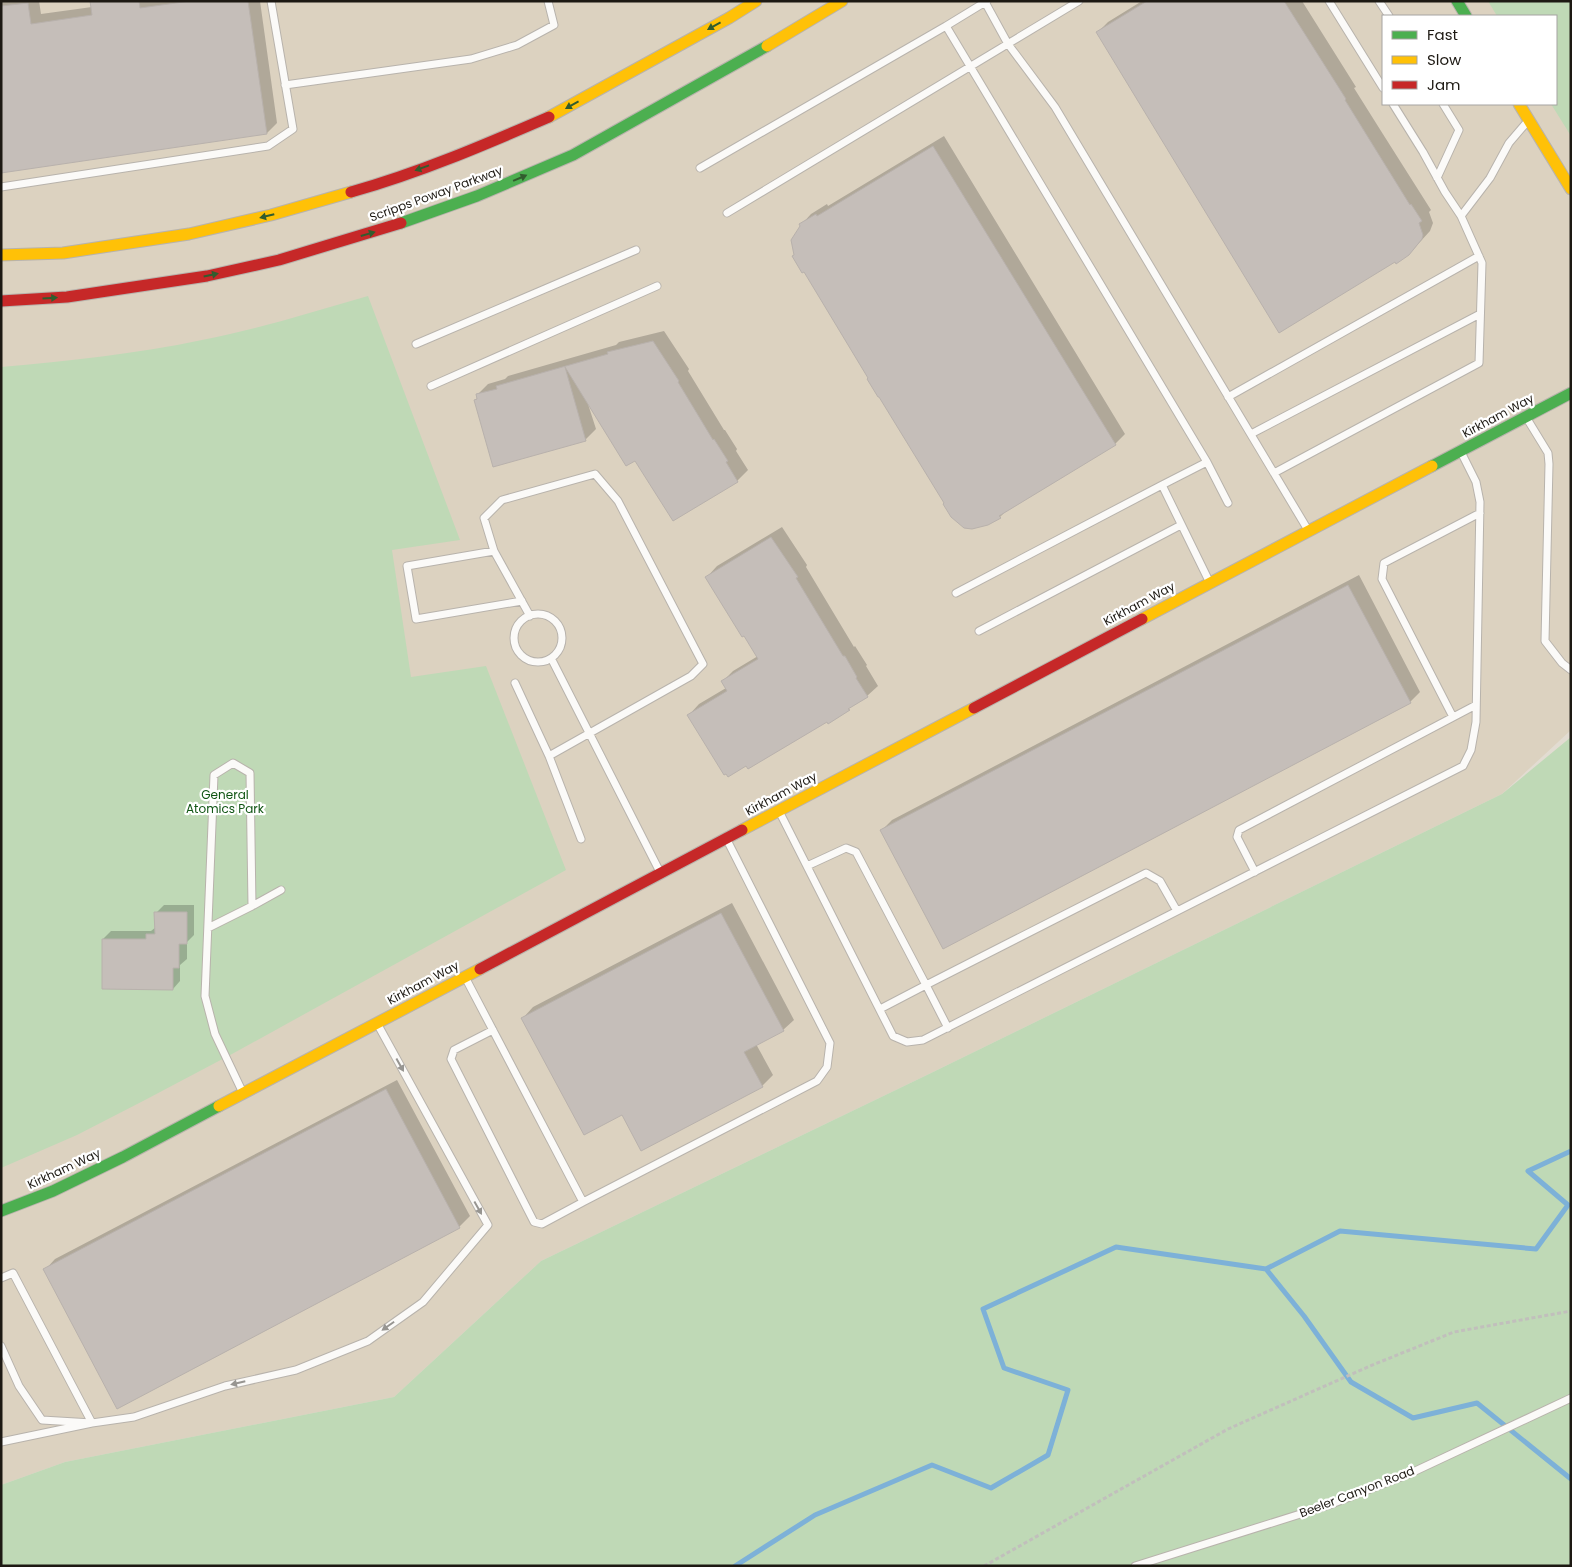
<svg xmlns="http://www.w3.org/2000/svg" width="1572" height="1567" font-family="Poppins,sans-serif">
<style>
.built{fill:#dcd2c0;fill-rule:evenodd}
.green{fill:#bfd9b6}
.shadow{fill:#0003}
.lines{fill:none;stroke-linecap:round;stroke-linejoin:round}
.stream{stroke:#7db1d8;stroke-width:5}
.building{fill:#c5beb9;stroke:#b8b1ac}
.lane-casing{stroke:#b8b3ac;stroke-width:9}
.fast-casing{stroke:#b8b3ac;stroke-width:13}
.slow-casing{stroke:#b8b3ac;stroke-width:13}
.jam-casing{stroke:#b8b3ac;stroke-width:13}
.path{stroke:#c1bfbc;stroke-width:3;stroke-dasharray:4 2.5;stroke-linecap:butt}
.lane{stroke:#fbfaf8;stroke-width:7}
.fast{stroke:#4caf50;stroke-width:11}
.slow{stroke:#ffc107;stroke-width:11}
.jam{stroke:#c62828;stroke-width:11}
.oneway{fill:#325c2e}
.oneway2{fill:#979591}
.labels{text-anchor:middle;stroke-width:4.5;stroke-linejoin:round;paint-order:stroke}
.street-label{font-size:12px;fill:#1d1913;stroke:#fff}
.park-label{font-size:12px;fill:#105514;stroke:#fff}
</style>
<rect width="100%" height="100%" fill="#e2dcd2"/>
<path class="built" d="M1 1H1571V730L1502 794 929 1074 541 1261 394 1397 65 1462 1 1485ZM1383 16H1556V104H1383Z"/>
<path class="green" d="M1488 1H1571V136L1551 104H1556V16H1497Z
M368 296 460 540 392 550 411 677 486 666 566 870 232 1054 145 1100 77 1135 1 1168V367C68 361 136 354 202 340 258 329 313 312 368 296Z
M1571 737V1566H1V1485L65 1462 394 1397 541 1261 929 1074 1502 794Z"/>
<path class="shadow" d="M1 1H39L41 14 92 7 91 1H260L277 123 267 133 1 171Z
M1142 1H1302L1356 87 1354 88 1381 131 1431 210 1429 212 1433 223 1430 231 1409 254 1098 32 1108 22Z
M944 136 1125 434 1115 444 1008 509 1000 517 988 524 869 378 795 255 801 225 811 214 827 204 828 206Z
M664 331 689 369 688 371 724 430H725L737 449 736 451 748 470 737 481 673 520 636 459 588 404 596 429 585 440 475 400 478 398 477 395 488 384 505 379 508 376 616 345 619 342Z
M782 527 807 565 806 567 854 647 855 646 867 665 866 666 878 686 867 696 689 715 699 704 726 688 722 682 733 671 758 656 707 577 717 566Z
M1359 575 1420 692 1410 702 881 831 892 820Z
M732 903 794 1020 783 1030 756 1044 773 1075 762 1086 623 1113 523 1018 533 1007Z
M164 905H194V935L187 942V959L180 965V981L173 989 103 939 111 931H151L156 927V913Z
M397 1080 470 1216 459 1227 45 1270 55 1259Z"/>
<g class="lines">
<path class="stream" d="M1266 1269 1304 1316 1351 1382 1413 1418 1477 1403 1571 1479
M735 1566 815 1515 932 1465 991 1488 1048 1455 1068 1390 1004 1368 983 1309 1116 1247 1266 1269 1340 1231 1536 1249 1568 1205 1528 1171 1571 1151"/>
</g>
<path class="building" d="M90 1H139L140 8 190 1H248L267 134 1 173V6L28 3 31 24 92 15Z
M1147 1H1284L1346 99 1345 100 1410 205 1411 204 1422 221 1419 223 1423 235 1422 239 1409 255 1396 264 1395 262 1279 333 1096 32Z
M933 146 1116 445 999 516 1001 518 988 525 972 529 964 528 951 517 943 504 944 503 879 397H878L867 379 868 378 804 272 802 273 792 256 794 255 791 240 800 226 799 224 816 214 817 216Z
M653 341 679 381 678 382 713 440 714 439 728 461 726 462 738 482 673 521 635 461 626 466 565 367 586 441 493 467 474 400 477 399 476 394 497 389 496 386 608 354 607 352Z
M771 537 798 577 796 578 843 656H845L857 677 856 678 868 697 848 709 850 710 828 724 827 722 748 769 746 766 728 777 726 774 724 775 687 715 727 691 721 681 758 659 744 636 742 637 705 577Z
M1348 585 1411 703 943 949 880 830Z
M154 912H187V944H179V968H173V990L102 989V939H146V934H155Z
M721 913 784 1031 744 1052 763 1087 641 1151 622 1115 584 1135 521 1018Z
M386 1089 460 1228 117 1409 43 1269Z"/>
<g class="lines">
<defs>
<path id="lane" d="M1329 1 1383 88
M1379 1 1389 16
M985 2 1008 44 1055 107 1308 530
M946 26 987 1
M285 85 471 59 517 45 554 25 548 1
M1393 104 1423 152 1445 192 1461 216 1490 178 1509 143 1527 122
M700 168 946 26 1207 462
M1437 178 1459 130 1443 104
M1 187 268 146 293 129 271 1
M727 213 1079 1
M416 344 636 250
M431 386 657 286
M1228 397 1479 256
M1526 417 1548 453 1549 464 1545 641 1562 663 1571 670
M1251 434 1480 314
M1274 473 1479 363 1482 263 1461 216
M1162 485 1207 462 1228 503
M494 551 484 518 502 500 595 474 618 501 703 664 691 676 549 756 515 683
M956 593 1162 485 1210 583
M522 601 416 619 407 566 494 551 530 616
M514 638a24 24 0 1 1 48 0a24 24 0 1 1-48 0Z
M979 631 1181 525
M551 658 660 872
M1453 717 1382 579 1384 563 1480 513
M549 756 581 839
M779 811 893 1036 907 1042 923 1040 1463 766 1471 750 1476 722 1480 502 1476 482 1461 452
M807 866 846 848 856 852 926 985 880 1009
M1255 872 1237 837 1239 830 1476 705
M252 906 281 890
M208 928 252 906 250 773 233 763 214 775 205 996 215 1034 243 1093
M465 977 583 1202 817 1081 827 1067 830 1043 727 840
M948 1028 926 985 1146 873 1160 881 1177 911
M493 1030 454 1050 451 1059 534 1222 542 1224 583 1202
M1 1278 13 1273 92 1423 1 1442
M1 1346 19 1386 42 1420 92 1423 134 1417 225 1386 296 1370 368 1341 423 1302 488 1225 378 1025
M1135 1566 1329 1505 1411 1473 1571 1398"/>
<path id="fast" d="M1457 1 1466 16
M401 223 477 196 573 155 767 46
M1432 466 1571 393
M1 1211 53 1191 123 1157 219 1106"/>
<path id="slow" d="M767 46 842 1
M1519 104 1571 189
M549 117 729 18 756 1
M1 255 63 253 189 234 271 215 351 192
M1142 619 1432 466
M742 830 974 708
M219 1106 480 969"/>
<path id="jam" d="M351 192C419 173 484 145 549 117
M1 301 67 297 207 276 279 260 401 223
M974 708 1142 619
M480 969 742 830"/>
</defs>
<use href="#lane" class="lane-casing"/>
<use href="#fast" class="fast-casing"/>
<use href="#slow" class="slow-casing"/>
<use href="#jam" class="jam-casing"/>
<path class="path" d="M984 1566 1228 1429 1370 1366 1454 1332 1571 1311"/>
<use href="#lane" class="lane"/>
<use href="#fast" class="fast"/>
<use href="#slow" class="slow"/>
<use href="#jam" class="jam"/>
</g>
<defs><path id="oneway-solid" d="M-6-.8H1V-3.2L6.5 0L1 3.2V.8H-6Z" transform="scale(1.25)"/></defs>
<g class="oneway">
<use href="#oneway-solid" transform="translate(714 26) rotate(151)"/>
<use href="#oneway-solid" transform="translate(572 105) rotate(151)"/>
<use href="#oneway-solid" transform="translate(422 168) rotate(160)"/>
<use href="#oneway-solid" transform="translate(520 178) rotate(-23)"/>
<use href="#oneway-solid" transform="translate(267 216) rotate(166)"/>
<use href="#oneway-solid" transform="translate(368 234) rotate(-16)"/>
<use href="#oneway-solid" transform="translate(211 275) rotate(-12)"/>
<use href="#oneway-solid" transform="translate(50 298) rotate(-3)"/>
</g>
<g class="oneway2">
<use href="#oneway-solid" transform="translate(400 1065) rotate(61)"/>
<use href="#oneway-solid" transform="translate(478 1208) rotate(61)"/>
<use href="#oneway-solid" transform="translate(388 1326) rotate(145)"/>
<use href="#oneway-solid" transform="translate(238 1383) rotate(167)"/>
</g>
<g class="labels">
<g class="street-label">
<text transform="translate(436 194) rotate(-20)" y="4">Scripps Poway Parkway</text>
<text transform="translate(1498 416) rotate(-28)" y="4">Kirkham Way</text>
<text transform="translate(1139 604) rotate(-28)" y="4">Kirkham Way</text>
<text transform="translate(781 794) rotate(-28)" y="4">Kirkham Way</text>
<text transform="translate(423 983) rotate(-28)" y="4">Kirkham Way</text>
<text transform="translate(64 1169) rotate(-25)" y="4">Kirkham Way</text>
<text transform="translate(1357 1492) rotate(-21)" y="4">Beeler Canyon Road</text>
</g>
<g class="park-label">
<text x="225" y="799">General<tspan x="225" dy="14">Atomics Park</tspan></text>
</g>
</g>
<rect width="1572" height="1567" fill="none" stroke="#1d1913" stroke-width="5"/>
<rect x="1382" y="15" width="175" height="90" fill="#ffffff" stroke="#a5a3a1"/>
<rect x="1392" y="31" width="25" height="8" fill="#4caf50" stroke="#a5a3a1"/>
<text x="1427" y="40" font-size="15" fill="#1d1913">Fast</text>
<rect x="1392" y="56" width="25" height="8" fill="#ffc107" stroke="#a5a3a1"/>
<text x="1427" y="65" font-size="15" fill="#1d1913">Slow</text>
<rect x="1392" y="81" width="25" height="8" fill="#c62828" stroke="#a5a3a1"/>
<text x="1427" y="90" font-size="15" fill="#1d1913">Jam</text>
</svg>
